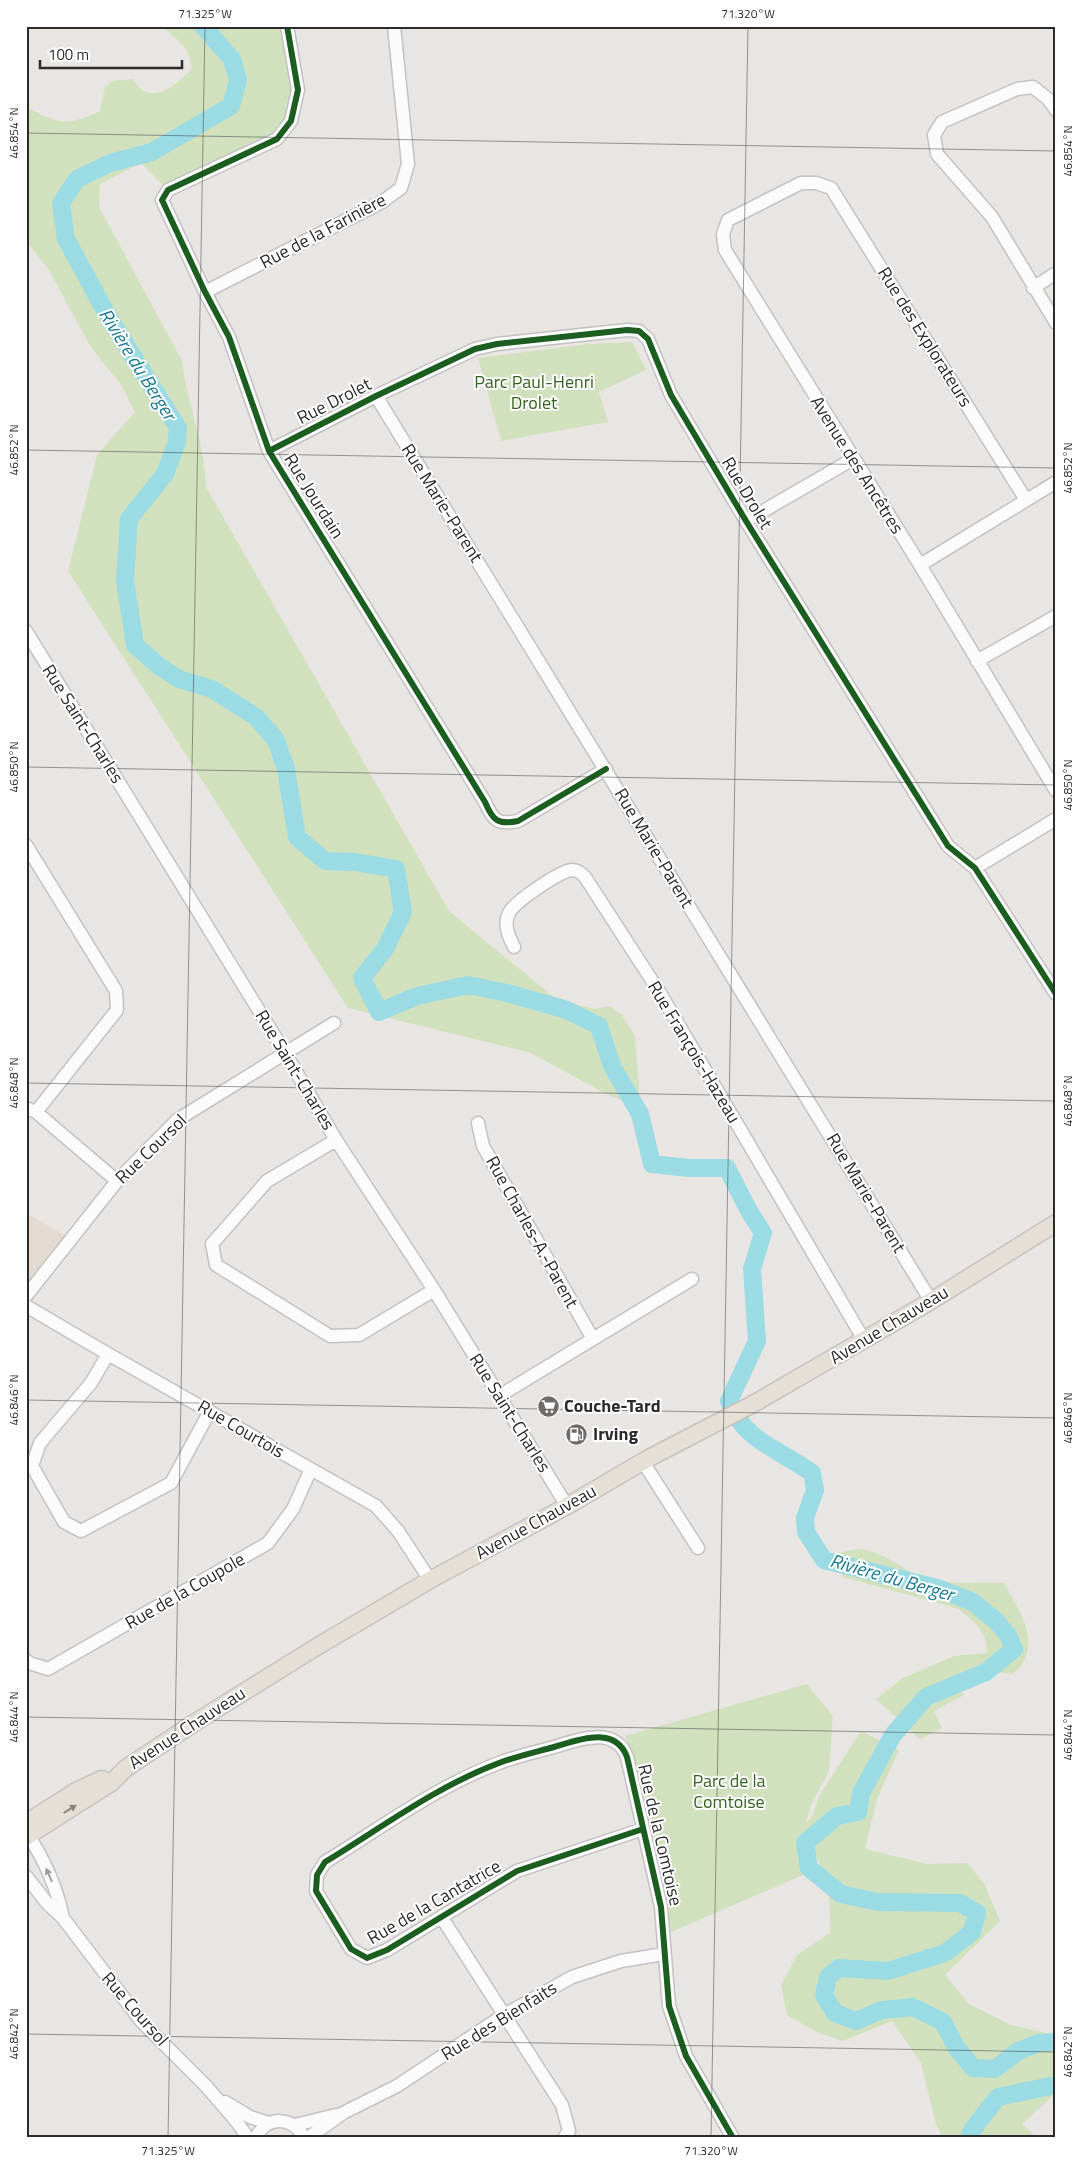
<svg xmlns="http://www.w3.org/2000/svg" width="1082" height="2164" font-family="'Titillium Web',sans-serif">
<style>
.education{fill:#e3dbd1}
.green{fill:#d1e1be}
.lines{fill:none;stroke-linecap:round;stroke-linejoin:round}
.river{stroke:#9bdbe4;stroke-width:18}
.minor-casing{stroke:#c3c2c2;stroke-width:15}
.major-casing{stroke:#c5c3c2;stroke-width:19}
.minor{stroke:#fcfbfb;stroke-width:12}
.major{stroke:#e6dfd5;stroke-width:16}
.cycleway-casing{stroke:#fff;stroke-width:9}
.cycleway{stroke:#1b5e20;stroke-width:6}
.oneway{fill:#888580}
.oneway2{fill:#9e9d9d}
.ticks{fill:none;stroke:#2b2b2b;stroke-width:1;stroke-opacity:0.45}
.labels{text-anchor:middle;stroke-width:4;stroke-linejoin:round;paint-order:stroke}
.street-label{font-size:18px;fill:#2b2b2b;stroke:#fff}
.park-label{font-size:18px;fill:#376320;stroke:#fff}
.poi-label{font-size:18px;font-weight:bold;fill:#2b2b2b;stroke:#fff;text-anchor:start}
.water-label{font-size:19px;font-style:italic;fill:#187992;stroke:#fff}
.neatline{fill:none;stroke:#2b2b2b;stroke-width:2}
.ticks-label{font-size:12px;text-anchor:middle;fill:#2b2b2b}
</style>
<rect width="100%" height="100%" fill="#e9e5e2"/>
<path class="education" d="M26 1213 71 1239 26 1296Z"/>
<path class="green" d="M162 26H287L298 90 277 139 168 190 141 163 100 184 99 207 182 361C187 403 205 444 206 487L449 911 556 999 594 1009 610 1006 622 1015 635 1036 641 1113 628 1103 604 1093 531 1053 348 1008 68 571 97 455 135 412 121 385 90 346 49 270 26 241V107C60 124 65 127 100 111L105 87 113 81 133 79C136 83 140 89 144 91 160 100 181 80 191 70 192 47 177 41 162 26Z
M632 342 646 370 599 392 608 422 501 441 478 358 588 344Z
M856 1549C885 1550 898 1568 923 1578 944 1586 981 1581 1004 1583 1017 1607 1038 1635 1023 1663 1021 1667 1016 1671 1013 1674L997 1672 960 1691 964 1695 934 1711 942 1728 920 1739 876 1699 903 1678 954 1656 987 1653 985 1638 978 1626 959 1609 843 1577 838 1553Z
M807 1684 833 1716 829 1771 811 1805 806 1823 813 1815 819 1796 861 1731 899 1750 877 1799 865 1849 927 1864 967 1863 984 1883 1000 1921 945 1975 969 2004 1011 2025 1056 2035V2093L1022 2124 1037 2138H943L936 2124 921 2063 892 2021 843 2041 816 2032 787 2015 781 1985 797 1955 830 1933 829 1885 805 1831 800 1848 803 1875 671 1932C662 1865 652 1798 625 1736Z"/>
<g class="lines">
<path class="river" d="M203 26 232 59 238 80 231 106 152 152 110 163 77 179 61 203 66 239 109 318 178 428 177 442 165 474 129 519 125 581 135 645 159 666 179 679 212 689 256 717 276 740 286 769 297 837 325 861 355 862 396 869 403 912 385 949 362 978 379 1012 417 996 468 985 507 993 567 1010 599 1026 612 1066 640 1114 652 1164 689 1168H727L749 1211 763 1233 752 1269 757 1341 729 1401C743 1441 781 1450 812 1473L815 1490 805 1518 806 1532 824 1560 937 1588 973 1602 996 1621 1008 1635 1014 1649 986 1672 926 1697 893 1735 861 1793 858 1812 837 1816 805 1843 809 1868 841 1894 878 1902 960 1903 977 1913 972 1932 945 1953 888 1971 839 1968 828 1977 824 1995 835 2013 856 2021 882 2010 913 2007 943 2022 956 2047 973 2068 995 2069 1018 2051 1039 2043 1056 2042
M970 2138V2134L978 2122 998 2097 1056 2085"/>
<defs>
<path id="minor" d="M287 26 298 90 291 121 277 139 168 190 162 200 205 292 229 337 269 451 485 802C493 821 498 825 518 821L606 769
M1056 110 1048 99 1033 87 1017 89 942 122 934 135 937 154 992 217 1056 323
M1033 288 1056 273
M205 292 382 202 401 188 408 164 394 26
M376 396 931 1301
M269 451 376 396 475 349 497 344 627 330 639 331 648 339 671 395 746 521 948 846 975 868 1056 994
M1026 500 831 188 816 183H801L728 220 723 234 725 250 920 565 1056 791
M746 521 853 459
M920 565 1056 482
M26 631 285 1053 336 1140 434 1290 567 1506
M977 661 1056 616
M26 845 116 991 117 1010 36 1112
M975 868 1056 819
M514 947C509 937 503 925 509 913 514 902 560 871 572 870 578 870 581 873 585 877L660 993 864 1340
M26 1108 36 1112 117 1181
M478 1123 483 1146 593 1339
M336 1140 267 1181 212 1244 216 1265 330 1336 359 1335 434 1290
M26 1296 117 1181 177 1120 334 1023
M26 1306 108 1354 376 1506 398 1531 430 1580
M108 1354 91 1383 40 1443 32 1466 64 1522 81 1531 171 1483 210 1411
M499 1396 692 1279
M643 1462 698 1548
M26 1660 29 1663 48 1669 268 1543 293 1509 311 1469
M643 1829 517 1871 387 1950 367 1958 351 1949 316 1891 317 1875 325 1862C381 1828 437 1786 499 1763 517 1756 536 1752 554 1747 578 1740 615 1725 627 1757L661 1907 669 2006 686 2056 733 2138
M26 1832C43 1857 57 1888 63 1918
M26 1876 47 1903 63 1918 142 2022 206 2086 237 2122 248 2138
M442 1918 562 2105 569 2131 564 2138
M225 2102 250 2117 269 2123
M295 2125 336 2115
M256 2138C266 2115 294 2116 304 2138
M308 2138 343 2113 397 2086 504 2015 572 1977 621 1961 664 1954"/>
<path id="major" d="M26 1823 76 1791 102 1779
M26 1837 111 1783 126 1768 194 1723 318 1646 430 1580 567 1506 649 1458 753 1404 931 1301 1056 1223"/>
</defs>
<use href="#minor" class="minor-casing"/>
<use href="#major" class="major-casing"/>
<use href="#minor" class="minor"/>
<use href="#major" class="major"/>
<defs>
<path id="cycleway" d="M287 26 298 90 291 121 277 139 168 190 162 200 205 292 229 337 269 451 485 802C493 821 498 825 518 821L606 769
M269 451 376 396 475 349 497 344 627 330 639 331 648 339 671 395 746 521 948 846 975 868 1056 994
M643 1829 517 1871 387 1950 367 1958 351 1949 316 1891 317 1875 325 1862C381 1828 437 1786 499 1763 517 1756 536 1752 554 1747 578 1740 615 1725 627 1757L661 1907 669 2006 686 2056 733 2138"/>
</defs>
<use href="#cycleway" class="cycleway-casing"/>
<use href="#cycleway" class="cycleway"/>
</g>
<defs><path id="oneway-solid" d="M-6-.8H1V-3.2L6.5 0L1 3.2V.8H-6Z" transform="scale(1.25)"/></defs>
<use class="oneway" href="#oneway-solid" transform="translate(70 1809) rotate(-32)"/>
<use class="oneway2" href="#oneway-solid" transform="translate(49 1875) rotate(-114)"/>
<path class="ticks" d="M26 133 1056 151M26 450 1056 468M26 767 1056 785M26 1083 1056 1101M26 1400 1056 1418M26 1717 1056 1735M26 2034 1056 2052M168 2138 205 26M711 2138 748 26"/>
<defs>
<symbol id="supermarket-disc" viewBox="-11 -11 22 22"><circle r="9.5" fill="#6e6c6b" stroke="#fff"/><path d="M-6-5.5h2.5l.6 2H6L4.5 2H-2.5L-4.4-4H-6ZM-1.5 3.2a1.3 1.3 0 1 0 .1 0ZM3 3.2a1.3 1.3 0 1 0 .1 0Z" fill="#fff"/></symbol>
<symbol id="fuel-disc" viewBox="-11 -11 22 22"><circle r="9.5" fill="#6e6c6b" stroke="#fff"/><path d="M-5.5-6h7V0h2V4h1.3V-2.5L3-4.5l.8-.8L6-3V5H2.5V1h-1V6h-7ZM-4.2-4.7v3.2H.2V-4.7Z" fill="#fff"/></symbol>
</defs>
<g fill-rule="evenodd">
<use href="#supermarket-disc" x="536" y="1394" width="25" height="25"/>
<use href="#fuel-disc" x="564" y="1422" width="25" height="25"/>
</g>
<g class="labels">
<g class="street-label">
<text transform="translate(323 231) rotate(-28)" y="6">Rue de la Farinière</text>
<text transform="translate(925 337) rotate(58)" y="6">Rue des Explorateurs</text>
<text transform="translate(334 401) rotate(-27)" y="6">Rue Drolet</text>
<text transform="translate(857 465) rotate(58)" y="6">Avenue des Ancêtres</text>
<text transform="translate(747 493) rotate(59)" y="6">Rue Drolet</text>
<text transform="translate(314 496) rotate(58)" y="6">Rue Jourdain</text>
<text transform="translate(442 503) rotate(58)" y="6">Rue Marie-Parent</text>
<text transform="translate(83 724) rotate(58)" y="6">Rue Saint-Charles</text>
<text transform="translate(654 848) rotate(59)" y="6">Rue Marie-Parent</text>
<text transform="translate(694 1052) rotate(59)" y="6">Rue François-Hazeau</text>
<text transform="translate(295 1070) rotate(59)" y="6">Rue Saint-Charles</text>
<text transform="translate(151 1149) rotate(-44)" y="6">Rue Coursol</text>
<text transform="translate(866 1193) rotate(59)" y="6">Rue Marie-Parent</text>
<text transform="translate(532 1232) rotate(61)" y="6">Rue Charles-A.-Parent</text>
<text transform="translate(889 1325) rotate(-31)" y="6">Avenue Chauveau</text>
<text transform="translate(510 1413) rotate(58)" y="6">Rue Saint-Charles</text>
<text transform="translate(241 1429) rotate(30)" y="6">Rue Courtois</text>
<text transform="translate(536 1522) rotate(-29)" y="6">Avenue Chauveau</text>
<text transform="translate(185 1591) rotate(-30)" y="6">Rue de la Coupole</text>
<text transform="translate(187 1728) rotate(-33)" y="6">Avenue Chauveau</text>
<text transform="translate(660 1835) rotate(77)" y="6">Rue de la Comtoise</text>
<text transform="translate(434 1902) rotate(-30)" y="6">Rue de la Cantatrice</text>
<text transform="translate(135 2009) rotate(49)" y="6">Rue Coursol</text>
<text transform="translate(499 2021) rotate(-32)" y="6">Rue des Bienfaits</text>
</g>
<g class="park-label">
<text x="534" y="388">Parc Paul-Henri<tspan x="534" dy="21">Drolet</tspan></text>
<text x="729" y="1787">Parc de la<tspan x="729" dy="21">Comtoise</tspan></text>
</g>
<g class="poi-label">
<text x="564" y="1412">Couche-Tard</text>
<text x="593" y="1440">Irving</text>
</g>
<g class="water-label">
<text transform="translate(138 364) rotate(58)" y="7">Rivière du Berger</text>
<text transform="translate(892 1577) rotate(16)" y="7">Rivière du Berger</text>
</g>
</g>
<rect width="1082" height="2164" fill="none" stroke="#ffffff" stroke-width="55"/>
<path d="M40 60v8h142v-8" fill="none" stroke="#2b2b2b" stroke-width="2.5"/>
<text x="48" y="60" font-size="15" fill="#2b2b2b" stroke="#ffffff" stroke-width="4" paint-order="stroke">100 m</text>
<rect x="28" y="28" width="1026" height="2108" class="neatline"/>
<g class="ticks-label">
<text x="205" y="18">71.325°W</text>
<text x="748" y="18">71.320°W</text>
<text transform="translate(14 133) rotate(-90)" y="4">46.854°N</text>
<text transform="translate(1068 151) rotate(-90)" y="4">46.854°N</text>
<text transform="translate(14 450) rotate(-90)" y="4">46.852°N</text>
<text transform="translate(1068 468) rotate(-90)" y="4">46.852°N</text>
<text transform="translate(14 767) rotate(-90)" y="4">46.850°N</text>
<text transform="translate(1068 785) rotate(-90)" y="4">46.850°N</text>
<text transform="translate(14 1083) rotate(-90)" y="4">46.848°N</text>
<text transform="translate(1068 1101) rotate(-90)" y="4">46.848°N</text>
<text transform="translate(14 1400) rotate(-90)" y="4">46.846°N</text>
<text transform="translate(1068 1418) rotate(-90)" y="4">46.846°N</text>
<text transform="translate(14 1717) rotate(-90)" y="4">46.844°N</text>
<text transform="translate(1068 1735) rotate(-90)" y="4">46.844°N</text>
<text transform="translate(14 2034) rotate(-90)" y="4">46.842°N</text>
<text transform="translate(1068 2052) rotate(-90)" y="4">46.842°N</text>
<text x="168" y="2155">71.325°W</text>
<text x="711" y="2155">71.320°W</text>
</g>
</svg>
